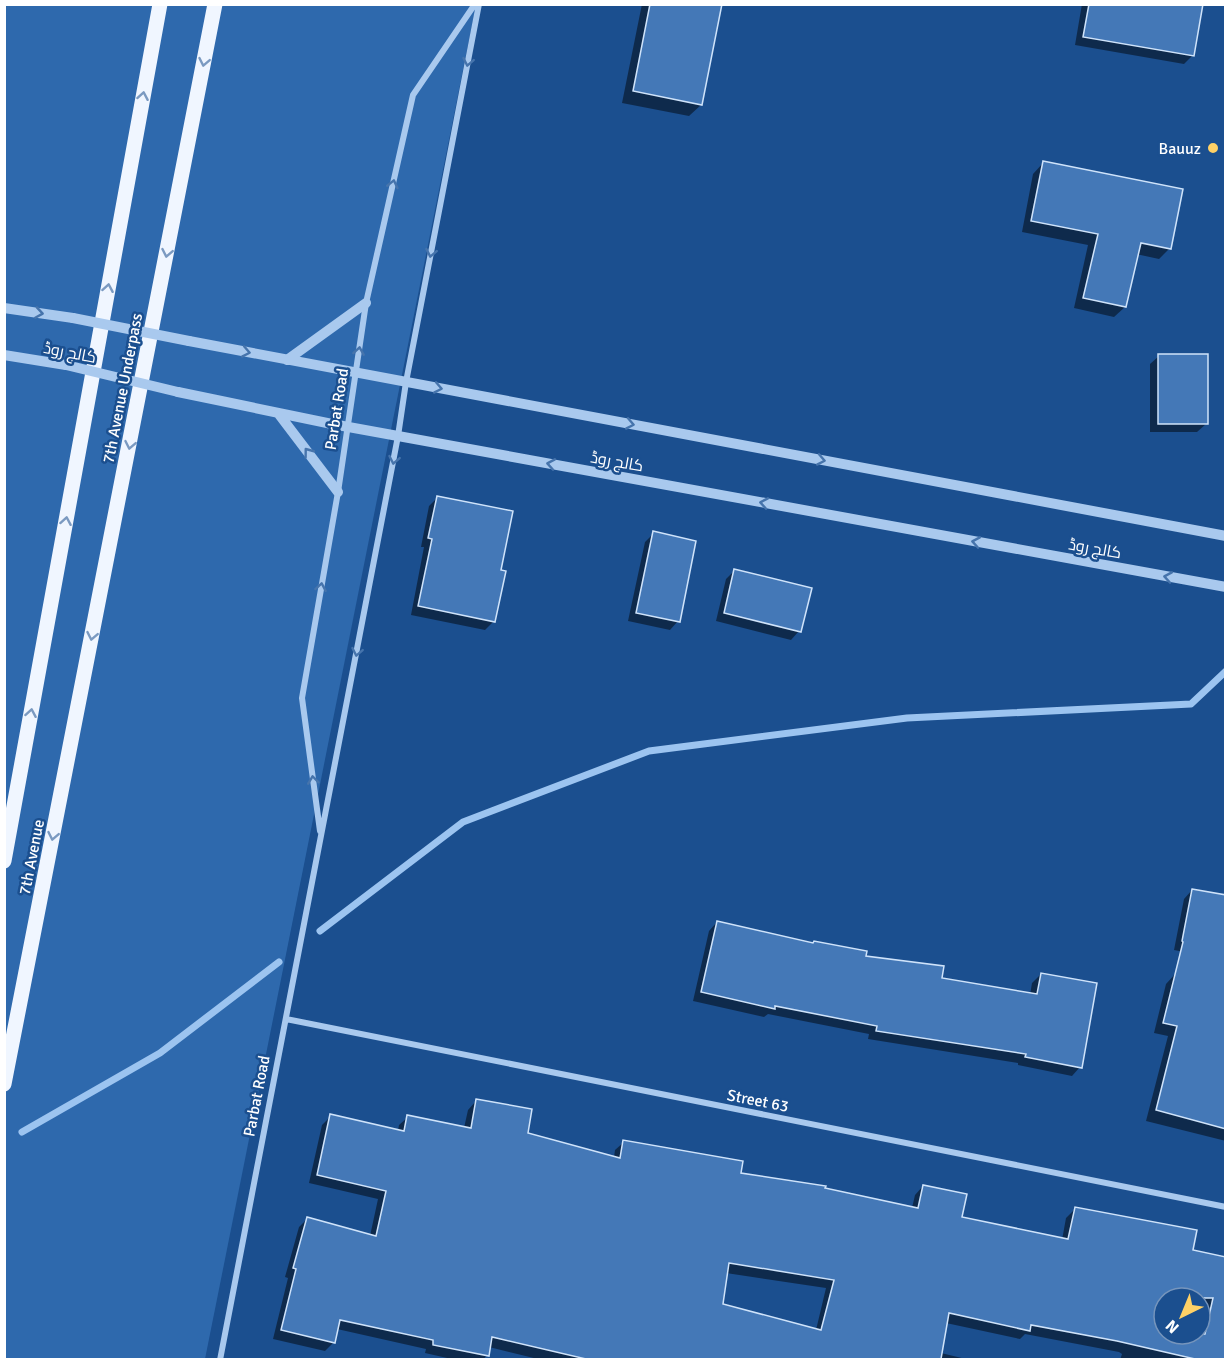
<svg xmlns="http://www.w3.org/2000/svg" width="1230" height="1364" font-family="Signika,Cairo,sans-serif">
<style>
.green{fill:#2e69ad}
.shadow{fill:#0007;fill-rule:evenodd}
.lines{fill:none;stroke-linecap:round;stroke-linejoin:round}
.stream{stroke:#9cc4f0;stroke-width:7}
.building{fill:#4478b7;stroke:#cfe3fa;stroke-width:1.5;fill-rule:evenodd}
.minor{stroke:#a9c9ee;stroke-width:6}
.tertiary{stroke:#a9c9ee;stroke-width:10}
.primary{stroke:#f0f6ff;stroke-width:15}
.tertiary-bridge{stroke:#a9c9ee;stroke-width:10}
.oneway{stroke:#7b9ac1}
.oneway2{stroke:#4674ac}
.poi-dot{fill:#ffd166;stroke:#1b4f8f;stroke-width:2}
.labels{text-anchor:middle;stroke-width:5;stroke-linejoin:round;paint-order:stroke}
.poi-label{font-size:16px;fill:#fff;stroke:#1b4f8f;text-anchor:end}
.street-label{font-size:16px;fill:#fff;stroke:#1b4f8f}
</style>
<rect width="100%" height="100%" fill="#1b4f8f"/>
<path class="green" d="M5 5H476L205 1359 5 1360Z"/>
<path class="shadow" d="M642 4H721L701 105 689 116 622 103Z
M1082 4H1201L1192 56 1184 64 1075 45Z
M1043 163 1170 248 1159 259 1136 254 1125 307 1114 317 1074 308 1088 245 1022 232 1033 174Z
M1159 356 1206 424 1197 432H1150V364Z
M438 497 500 571 504 572 493 622 485 630 411 615 424 547H421L429 506Z
M654 533 678 621 670 630 628 621 645 542Z
M735 570 799 631 791 640 716 621 726 579Z
M1192 890 1226 960 1174 950 1184 899Z
M717 922 864 957 940 980 1030 995 1032 983 1041 974 1080 1067 1072 1076 1018 1065V1063L868 1039 869 1034 768 1014 764 1017 693 1001 709 931Z
M1176 973 1226 985V1141L1146 1121 1168 1036 1154 1033 1166 984Z
M476 1101 526 1134 614 1157 615 1150 624 1142 739 1174 912 1208 915 1195 923 1186 960 1218 1062 1240 1066 1218 1075 1209 1191 1251 1226 1259V1360H1120L1122 1354 1119 1352 1025 1334 1020 1339 946 1323 941 1353 970 1360H542L489 1347 487 1355 483 1360H456L425 1353 426 1349 337 1329 333 1343 325 1351 273 1339 288 1278 285 1277 299 1227 308 1218 370 1236 378 1199 309 1183 322 1125 331 1116 398 1131 399 1125 408 1117 464 1128 468 1110ZM726 1273 826 1288 816 1330 721 1306ZM1164 1298H1200V1334H1164Z"/>
<g class="lines">
<path class="stream" d="M320 931 463 822 649 751 907 718 1191 704 1226 671
M22 1132 160 1053 279 962"/>
</g>
<path class="building" d="M650 4H722L702 105 633 91Z
M1089 4H1203L1194 56 1083 37Z
M1043 161 1183 189 1171 249 1141 243 1126 307 1083 298 1098 234 1031 221Z
M1158 354H1208V424H1158Z
M437 496 513 511 501 570 506 571 495 622 418 606 432 539 428 538Z
M653 531 696 541 680 622 636 613Z
M734 569 812 588 801 632 724 613Z
M1192 889 1226 895V1129L1156 1110 1177 1026 1163 1023 1183 942 1182 941Z
M717 921 813 943 814 941 867 951 866 956 944 966 942 978 1037 994 1041 973 1097 983 1082 1068 1025 1057 1026 1054 876 1031 877 1026 775 1006V1009L701 992Z
M476 1099 532 1109 528 1133 620 1158 623 1140 743 1161 741 1173 826 1186 825 1188 918 1208 923 1185 967 1194 962 1217 1068 1239 1075 1207 1197 1230 1193 1250 1226 1257V1359H1195L1117 1341 1031 1325 1030 1331 949 1313 941 1359H586L492 1337 489 1356 433 1345V1340L340 1320 335 1343 281 1330 296 1269 293 1268 307 1217 376 1236 386 1191 317 1175 330 1114 404 1131 407 1115 471 1128ZM729 1263 834 1280 821 1330 723 1304ZM1164 1298H1213L1205 1334H1164Z"/>
<g class="lines">
<path class="minor" d="M320 831 302 698 338 492 366 303 413 95 475 4
M286 1019 1226 1207
M220 1360 398 436 406 382 479 4"/>
<path class="tertiary" d="M4 308 73 318
M189 341 1226 536
M4 355 66 365
M287 360 366 303
M178 392 332 424 1226 587
M278 413 338 492"/>
<path class="primary" d="M4 861 160 4
M4 1084 215 4"/>
<path class="tertiary-bridge" d="M73 318 189 341
M66 365 178 392"/>
</g>
<defs><path id="oneway-chevron" d="M-2-3.5L2.5 0L-2 3.5" fill="none" stroke-width="1.6" stroke-linecap="round" stroke-linejoin="round" transform="scale(1.5)"/></defs>
<g class="oneway">
<use href="#oneway-chevron" transform="translate(204 62) rotate(101)"/>
<use href="#oneway-chevron" transform="translate(143 96) rotate(-80)"/>
<use href="#oneway-chevron" transform="translate(167 253) rotate(101)"/>
<use href="#oneway-chevron" transform="translate(108 288) rotate(-80)"/>
<use href="#oneway-chevron" transform="translate(130 445) rotate(101)"/>
<use href="#oneway-chevron" transform="translate(66 521) rotate(-80)"/>
<use href="#oneway-chevron" transform="translate(92 636) rotate(101)"/>
<use href="#oneway-chevron" transform="translate(31 713) rotate(-80)"/>
<use href="#oneway-chevron" transform="translate(53 836) rotate(101)"/>
</g>
<g class="oneway2">
<use href="#oneway-chevron" transform="translate(468 62) rotate(101)"/>
<use href="#oneway-chevron" transform="translate(393 184) rotate(-77)"/>
<use href="#oneway-chevron" transform="translate(431 253) rotate(101)"/>
<use href="#oneway-chevron" transform="translate(39 313) rotate(9)"/>
<use href="#oneway-chevron" transform="translate(359 351) rotate(-81)"/>
<use href="#oneway-chevron" transform="translate(246 352) rotate(11)"/>
<use href="#oneway-chevron" transform="translate(438 388) rotate(11)"/>
<use href="#oneway-chevron" transform="translate(630 424) rotate(11)"/>
<use href="#oneway-chevron" transform="translate(308 452) rotate(-127)"/>
<use href="#oneway-chevron" transform="translate(394 460) rotate(101)"/>
<use href="#oneway-chevron" transform="translate(821 460) rotate(11)"/>
<use href="#oneway-chevron" transform="translate(551 464) rotate(-170)"/>
<use href="#oneway-chevron" transform="translate(764 503) rotate(-170)"/>
<use href="#oneway-chevron" transform="translate(976 542) rotate(-170)"/>
<use href="#oneway-chevron" transform="translate(1168 577) rotate(-170)"/>
<use href="#oneway-chevron" transform="translate(321 587) rotate(-80)"/>
<use href="#oneway-chevron" transform="translate(357 652) rotate(101)"/>
<use href="#oneway-chevron" transform="translate(313 780) rotate(-97)"/>
</g>
<circle class="poi-dot" cx="1213" cy="148" r="6"/>
<g class="labels">
<g class="poi-label">
<text x="1201" y="154">Bauuz</text>
</g>
<g class="street-label">
<text transform="translate(70 352) rotate(11)" y="6">کالج روڈ</text>
<text transform="translate(122 388) rotate(-79)" y="6">7th Avenue Underpass</text>
<text transform="translate(336 409) rotate(-81)" y="6">Parbat Road</text>
<text transform="translate(617 461) rotate(10)" y="6">کالج روڈ</text>
<text transform="translate(1095 548) rotate(10)" y="6">کالج روڈ</text>
<text transform="translate(31 857) rotate(-79)" y="6">7th Avenue</text>
<text transform="translate(256 1096) rotate(-79)" y="6">Parbat Road</text>
<text transform="translate(758 1100) rotate(11)" y="6">Street 63</text>
</g>
</g>
<rect width="1230" height="1364" fill="none" stroke="#ffffff" stroke-width="12"/>
<g transform="translate(1182 1316) rotate(223)"><circle r="28" fill="#1b4f8f" stroke="#7695bc" stroke-width="1.5"/>
<path d="M0-4.5L10 22L0 15L-10 22Z" fill="#ffd166"/>
<text y="-9" font-size="16" font-weight="bold" text-anchor="middle" fill="#ffffff">N</text>
</g>
</svg>
